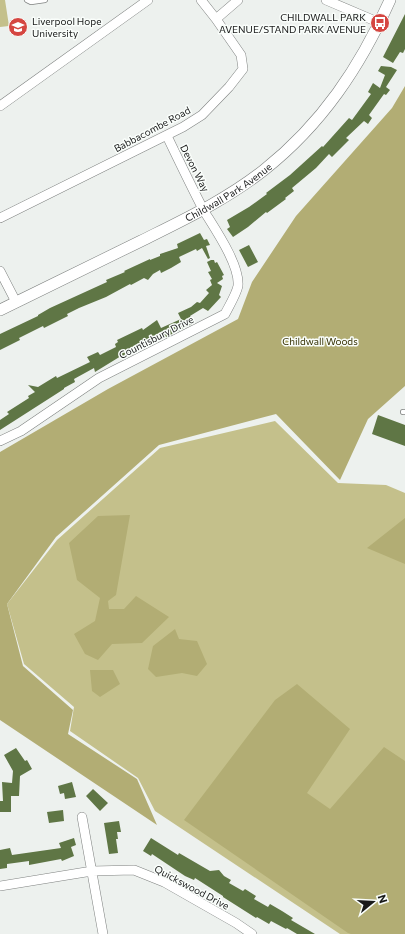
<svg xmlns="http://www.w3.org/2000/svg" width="405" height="934" font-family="Commissioner,sans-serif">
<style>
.green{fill:#c4c08b}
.forest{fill:#b2ad74}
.building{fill:#5f7645}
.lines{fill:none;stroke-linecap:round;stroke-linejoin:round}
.service-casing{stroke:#7f8280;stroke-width:6}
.minor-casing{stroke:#7f8280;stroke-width:10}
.tertiary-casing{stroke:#7f8280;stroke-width:12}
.service{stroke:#fff;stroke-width:4.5}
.minor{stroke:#fff;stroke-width:9}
.tertiary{stroke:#fff;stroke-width:11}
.labels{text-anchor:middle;stroke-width:3;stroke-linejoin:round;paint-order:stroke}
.poi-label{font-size:10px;fill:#191a1a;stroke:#fafefb;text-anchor:end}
.street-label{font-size:10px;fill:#191a1a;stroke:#fafefb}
.park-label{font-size:10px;fill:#342f00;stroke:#fafefb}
</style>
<rect width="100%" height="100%" fill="#edf1ee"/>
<path class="green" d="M0 0H5L9 26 0 27Z
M275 421 338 483 386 485 405 493V934H340L155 811 138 778 70 731 74 707 24 664 7 604 57 540 160 448Z"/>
<path class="forest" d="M405 86V386L368 419 340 480 276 414 159 445 56 537 7 604 23 666 73 710 68 734 137 779 157 825 0 720V452L108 389 238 319 252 282 296 216 392 108Z
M130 515 116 595 108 601 109 609H124L136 596 169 617 142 643 112 644 98 660 85 654 74 634 95 621 100 598 77 580 69 543 98 516Z
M405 518V564L367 548Z
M175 629 179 639 197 641 207 664 197 676 182 673 156 677 148 669 153 646Z
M90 670H113L120 684 100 697 92 691Z
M297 684 350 729 307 793 330 809 384 747 405 761V934H351L348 933 184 820 275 700Z"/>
<path class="building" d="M405 14V49L403 53 400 52 393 63 383 57Z
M381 66 391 67 397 70 386 87 390 90 386 95 384 94 369 115 372 118 368 124 364 121 346 138 349 140 332 157 329 154 316 168 292 188 294 191 285 198 286 199 267 213 266 212 248 227 233 237 227 229 230 227 227 220 249 207 267 194 266 193 290 175 322 146 323 147 349 118 352 120 371 94 368 92 373 83 380 88 385 75 378 71Z
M200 233 204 240 207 239 210 245 206 246 210 258 208 259 202 248 197 251 196 249 179 257 181 262 171 268 161 273 160 270 153 274 148 280 144 278 131 285 130 284 106 297 79 308 67 314 68 316 44 328 43 326 19 338 20 340 0 350V334L38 316V315L50 308 107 282 106 280 125 272 124 271 150 259V260L160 256V254L178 248 177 244Z
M249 245 258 262 248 267 239 250Z
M211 260H214L215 263 217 262 224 275 222 276 223 279 217 283 222 286 219 295 221 297 208 311 203 308 190 316 194 323 156 342V341L132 351V352L121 357V356L95 372 94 368 74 379 75 382 64 388V389L0 430V420L9 414 7 412 29 398 28 396 35 392 28 385 38 387 56 376 57 378 90 362 87 357 98 352 100 355 116 347 115 344 118 342 117 340 142 328 143 330 157 320 161 328 181 319 178 313 191 307 197 302 200 303 209 293 206 290 212 285 210 280 212 279 208 272 211 271 207 262Z
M378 415 405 425V446L372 434Z
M16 748 25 761 27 760 32 769 20 776 19 796H11V812H0V801H3L2 782 12 783 13 771 4 755Z
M72 782 76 797 65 799 64 793 60 794 58 786Z
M93 789 108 803 100 811 86 796Z
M63 810 64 821 49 823 47 812Z
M119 821 121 832H117L118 839H116L118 853 109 854 104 823Z
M74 838 76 845 71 847 74 856 62 861 61 859 29 865V861L7 864V868L0 869V850L10 848 12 855 61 848 59 843Z
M151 838 178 855 179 853 210 871 219 870 224 876 231 880 229 883 243 891 245 889 256 896 254 899 268 907 270 904 282 911 293 918 291 920 315 934H297L287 928 286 929 271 921 269 924 257 917 256 918 223 897V896L195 878 194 880 185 876 152 854 151 856 143 851Z"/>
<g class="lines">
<defs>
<path id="service" d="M27 0 31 2 45 0
M403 412H405"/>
<path id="minor" d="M201 0 216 19
M326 0 380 23
M0 106 148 0
M0 218 183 127 202 115 229 87 243 69 241 55 216 19 238 0
M0 271 16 302
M0 441 21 431 99 378 225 314C229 306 236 295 238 286 240 265 215 229 204 211 191 186 179 161 167 136
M82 817 103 934
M0 886 92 871 134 870 164 882 236 923 252 934"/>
<g id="tertiary">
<path id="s1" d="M0 310C47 287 94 264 141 241 183 220 226 200 264 170 322 124 360 67 390 0"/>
</g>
</defs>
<use href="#service" class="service-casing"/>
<use href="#minor" class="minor-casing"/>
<use href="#tertiary" class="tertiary-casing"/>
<use href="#service" class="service"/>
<use href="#minor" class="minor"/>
<use href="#tertiary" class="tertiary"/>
</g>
<defs>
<symbol id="bus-disc" viewBox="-11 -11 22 22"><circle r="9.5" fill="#d54641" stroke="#fafefb"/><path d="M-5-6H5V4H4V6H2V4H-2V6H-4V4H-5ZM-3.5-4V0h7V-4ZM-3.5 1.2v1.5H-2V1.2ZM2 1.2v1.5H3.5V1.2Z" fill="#fff"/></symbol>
<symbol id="university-disc" viewBox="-11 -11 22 22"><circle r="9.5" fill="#d54641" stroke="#fafefb"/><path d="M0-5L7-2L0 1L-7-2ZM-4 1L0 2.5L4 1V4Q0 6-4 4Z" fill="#fff"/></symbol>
</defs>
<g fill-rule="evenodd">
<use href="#bus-disc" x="369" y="12" width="22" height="22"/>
<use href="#university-disc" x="7" y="16" width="22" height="22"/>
</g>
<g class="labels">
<g class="poi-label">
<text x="366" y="21">CHILDWALL PARK<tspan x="366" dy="12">AVENUE/STAND PARK AVENUE</tspan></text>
<text x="32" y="25" text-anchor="start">Liverpool Hope<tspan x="32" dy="12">University</tspan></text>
</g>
<g class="street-label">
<text transform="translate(152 129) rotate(-28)" y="4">Babbacombe Road</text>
<text transform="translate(195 168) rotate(63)" y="4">Devon Way</text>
<text dy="4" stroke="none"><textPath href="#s1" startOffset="257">Childwall Park Avenue</textPath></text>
<text transform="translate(156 337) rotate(-27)" y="4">Countisbury Drive</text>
<text transform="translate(192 887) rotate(28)" y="4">Quickswood Drive</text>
</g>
<g class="park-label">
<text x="320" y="345">Childwall Woods</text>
</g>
</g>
<g transform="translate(373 902) rotate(72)" stroke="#fafefb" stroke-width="3" paint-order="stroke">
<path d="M0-3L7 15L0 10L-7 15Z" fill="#191a1a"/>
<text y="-6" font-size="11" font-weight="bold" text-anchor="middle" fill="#191a1a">N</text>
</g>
</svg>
